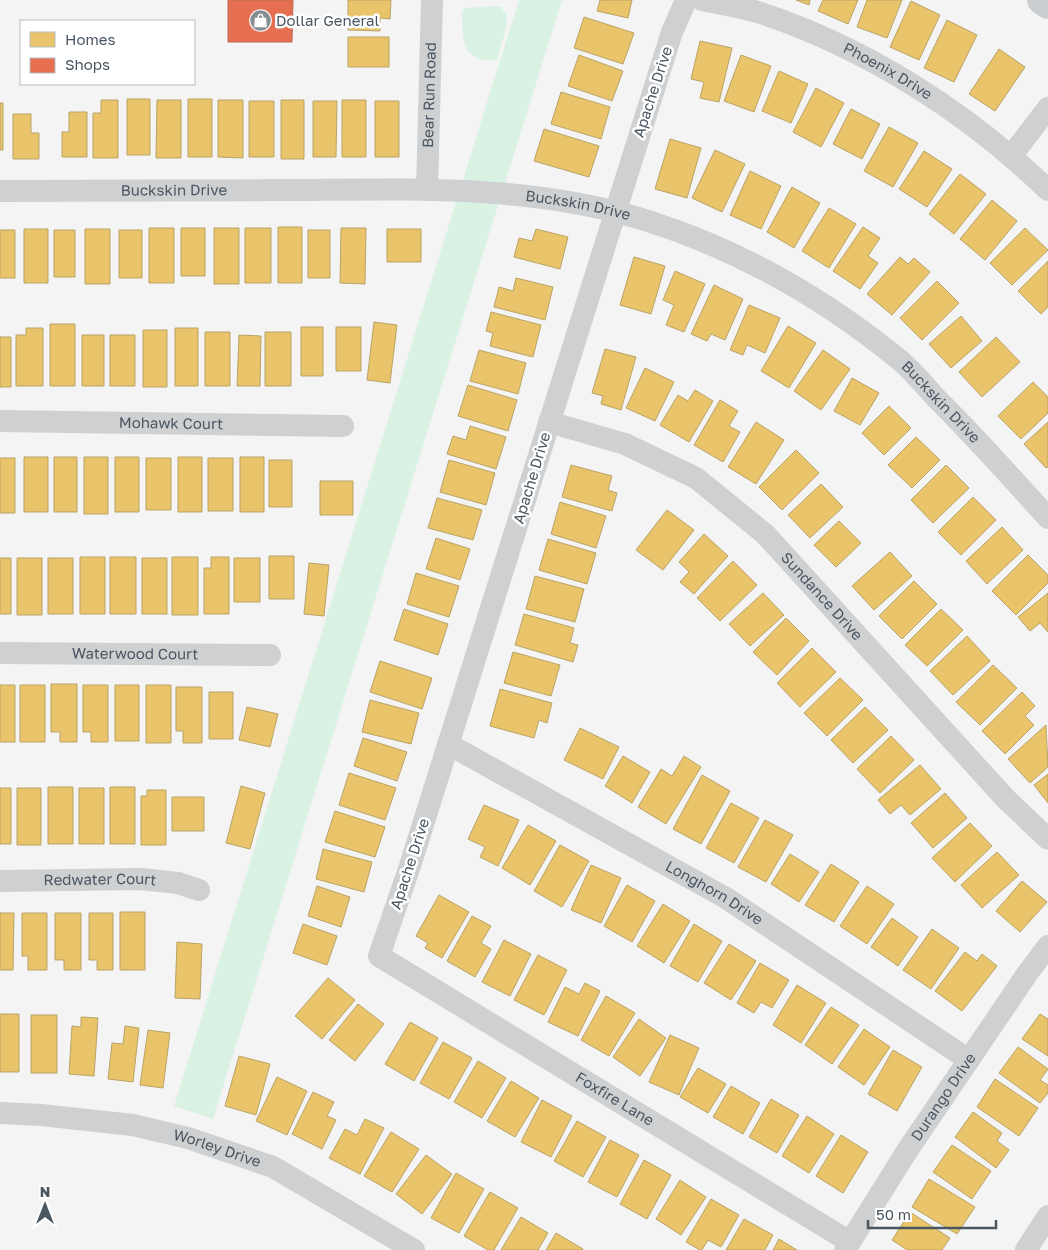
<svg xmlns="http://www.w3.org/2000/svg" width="1048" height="1250" font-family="'Golos Text',sans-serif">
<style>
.green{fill:#d9f2e3}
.homes{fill:#e9c46a;stroke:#b9a367}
.shops{fill:#e76f51;stroke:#b86856}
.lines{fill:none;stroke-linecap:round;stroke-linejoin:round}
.minor{stroke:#ced0d2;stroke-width:22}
.major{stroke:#caced1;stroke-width:28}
.labels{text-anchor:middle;stroke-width:5;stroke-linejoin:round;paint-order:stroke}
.poi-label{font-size:15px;fill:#4a5661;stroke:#fff;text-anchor:start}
.street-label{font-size:15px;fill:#4a5661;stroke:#fff}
</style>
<rect width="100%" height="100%" fill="#f4f4f4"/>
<path class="green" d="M519 0H562L213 1119 174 1106Z
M494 6 501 7 507 16 506 29 497 60C461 62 463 42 462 12L465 8Z"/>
<path class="homes" d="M348 0H391L390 19 380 18V31L348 30Z
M600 0H632L628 18 597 11Z
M796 0H810L809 5Z
M823 0H858L848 24 818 11Z
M867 0H902L887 38 857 27Z
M911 1 940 15 919 60 890 47Z
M584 17 634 33 623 64 574 48Z
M947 20 977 35 954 82 924 68Z
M348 37H389V67H348Z
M700 41 732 48 719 102 700 98 704 82 691 79Z
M999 49 1025 67 995 111 969 94Z
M579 55 623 71 612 101 568 86Z
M741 55 771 66 754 112 724 101Z
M779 71 808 84 791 123 762 111Z
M816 88 844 103 821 147 793 132Z
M561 92 610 107 601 139 551 124Z
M127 99H150V155H127Z
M188 99H212V157H188Z
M101 100H118V158H93V113H101Z
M157 100H181V158H156Z
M218 100H243V158L218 157Z
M281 100H304V159H281Z
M342 100H366V157H342Z
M249 101H274V157H249Z
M313 101H337L336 157H313Z
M375 101H399V157H375Z
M0 103H3V150H0Z
M851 109 880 124 862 159 833 144Z
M69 112H87V157H62V132H69Z
M13 114H31V133H39V159H13Z
M889 127 918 143 893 187 864 171Z
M544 129 599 146 589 177 534 161Z
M670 139 701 148 687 198 655 189Z
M715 150 745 164 722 212 692 198Z
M924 151 952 169 927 207 899 189Z
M750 171 781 186 761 229 730 215Z
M960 174 986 194 954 234 929 214Z
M792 187 820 203 794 248 767 232Z
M992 200 1017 221 985 260 960 239Z
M829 208 856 224 829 268 802 251Z
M278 227H302V283H278Z
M863 227 880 238 868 256 878 263 860 289 833 271Z
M149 228H174V283H149Z
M181 228H205V276H181Z
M214 228H239V284H214Z
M245 228H271V283H245Z
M341 228H366L365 284 340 283Z
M1025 228 1048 250 1012 285 990 263Z
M24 229H48V283H24Z
M85 229H110V284H85Z
M387 229H421V262H387Z
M536 229 568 237 560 269 514 257 519 238 532 241Z
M0 230H15V278H0Z
M54 230H75V277H54Z
M119 230H142V278H119Z
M308 230H330V278H308Z
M634 257 665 266 651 314 620 305Z
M900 257 908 264 914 258 930 272 892 315 867 294Z
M1048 261V307L1041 314 1018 291Z
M675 271 705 284 684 332 666 325 674 305 663 300Z
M516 278 553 287 545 320 494 307 499 287 513 291Z
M937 281 959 303 922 340 900 318Z
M714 285 743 299 725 340 711 334 707 341 691 334Z
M749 305 780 318 765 353 747 345 743 355 730 350Z
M491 312 541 325 533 357 490 346 493 333 486 331Z
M961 316 982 341 951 368 929 344Z
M374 322 397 325 390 383 367 380Z
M50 324H75V386H50Z
M788 326 816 343 789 388 761 371Z
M301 327H323V376H301Z
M336 327H361V371H336Z
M26 328H43V386H16V335H26Z
M175 328H198V386H175Z
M143 330H167V387H143Z
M205 332H230V386H205Z
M265 332H291V386H265Z
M82 335H104V386H82Z
M110 335H135V386H110Z
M239 335 261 336 260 386H237Z
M0 337H11V387H0Z
M996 337 1020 362 982 397 959 372Z
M605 349 636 357 621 410 601 404 603 396 592 393Z
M479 350 526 363 518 394 470 381Z
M823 350 850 369 821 410 794 391Z
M645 368 674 382 655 421 626 408Z
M852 378 879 393 860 425 834 411Z
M1033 382 1048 397V413L1021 439 998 416Z
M468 385 517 400 508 431 458 416Z
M695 390 713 401 689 442 660 425 678 395 688 401Z
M720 400 738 411 729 426 740 432 723 462 694 445Z
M889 406 911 428 884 455 862 433Z
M756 422 784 440 756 484 728 467Z
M1048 422V467L1046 468 1024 444Z
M470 426 506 437 496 469 447 454 453 436 466 440Z
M916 437 940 460 912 488 888 465Z
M796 450 819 473 782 510 759 487Z
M24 457H48V512H24Z
M54 457H77V512H54Z
M84 457H108V514H84Z
M115 457H139V512H115Z
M178 457H202V512H178Z
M240 457H264V512H240Z
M0 458H15V513H0Z
M146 458H171V510H146Z
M208 458H233V511H208Z
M269 460H292V507H269Z
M449 460 495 473 486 505 440 492Z
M571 465 612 476 608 490 617 493 612 511 562 497Z
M946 465 969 488 933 523 911 500Z
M320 481H353V515H320Z
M821 484 843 507 810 538 788 515Z
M973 497 996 520 961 555 938 532Z
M437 498 482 510 473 540 428 528Z
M560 502 606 516 596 548 551 534Z
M667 510 694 530 663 570 636 550Z
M839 521 861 543 836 567 814 545Z
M1002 527 1023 550 987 584 966 561Z
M704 534 728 556 694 594 680 582 689 572 679 562Z
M436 538 470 549 460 580 426 569Z
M548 539 596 553 587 584 539 570Z
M890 552 912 576 874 610 852 586Z
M1028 555 1048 575V583L1016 615 992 591Z
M269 556H294V599H269Z
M80 557H105V614H80Z
M110 557H136V614H110Z
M172 557H198V615H172Z
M211 557H229V614H204V568H211Z
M0 558H11V614H0Z
M17 558H42V615H17Z
M48 558H73V614H48Z
M142 558H167V614H142Z
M234 558H260V602H234Z
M733 561 757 585 720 621 697 598Z
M309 563 329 565 324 616 304 614Z
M416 573 459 586 449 617 407 604Z
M535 576 584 589 575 622 526 609Z
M914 581 937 604 902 639 879 616Z
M763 593 784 615 750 646 729 624Z
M1048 593V632L1040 623 1030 631 1018 617Z
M404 609 448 624 438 655 394 640Z
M941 609 963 630 927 666 905 645Z
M524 614 574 628 570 643 578 645 573 662 515 645Z
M786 618 809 641 777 675 753 652Z
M967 636 990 661 953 695 930 671Z
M812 648 836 672 800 707 777 683Z
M513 652 560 665 551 696 504 683Z
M380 661 432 678 422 709 370 692Z
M993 665 1017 688 980 725 956 702Z
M840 678 863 700 827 736 804 713Z
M51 684H77V742H60V732H51Z
M0 685H15V742H0Z
M20 685H45V742H20Z
M83 685H108V742H91V732H83Z
M115 685H139V741H115Z
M146 685H171V743H146Z
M176 687H202V743H183V731H176Z
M500 689 552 703 547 723 539 720 534 738 490 726Z
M209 692H233V739H209Z
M1022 692 1035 706 1025 716 1034 725 1005 754 982 731Z
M370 700 419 713 411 744 362 732Z
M247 707 278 714 270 747 239 740Z
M865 707 888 730 853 763 831 740Z
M1046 725 1048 767 1030 783 1008 759Z
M580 728 619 747 603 779 564 760Z
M891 736 914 760 880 793 857 769Z
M363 738 407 752 397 781 354 766Z
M623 756 650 772 632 803 605 786Z
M684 756 701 767 666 824 638 807 661 769 672 776Z
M920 765 941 789 910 815 901 805 890 814 878 800Z
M349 773 396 788 385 820 339 805Z
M1048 774V803L1034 785Z
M702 775 730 791 701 844 673 829Z
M241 786 265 793 250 849 226 843Z
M48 787H73V844H48Z
M110 787H135V844H110Z
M0 788H11V844H0Z
M17 788H41V845H17Z
M79 788H104V844H79Z
M147 790H166V845H141V796H147Z
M945 793 967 818 933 848 911 823Z
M172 797H204V831H172Z
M731 803 759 818 734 863 706 848Z
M484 805 519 820 498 866 480 857 485 847 468 839Z
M335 811 385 827 375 857 325 842Z
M765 820 793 835 766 882 738 867Z
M970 823 992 846 955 882 932 858Z
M528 825 556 841 530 885 502 868Z
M560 845 589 861 562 907 534 891Z
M323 849 372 862 364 892 316 879Z
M997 852 1019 875 982 908 961 885Z
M790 854 819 872 799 902 771 884Z
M831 864 859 882 834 922 805 905Z
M591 865 621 878 601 923 571 910Z
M1022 881 1047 902 1020 932 996 911Z
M627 885 655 901 632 942 604 926Z
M317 886 350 897 341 927 308 916Z
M867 886 894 904 867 944 840 926Z
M439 895 469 912 442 958 425 948 428 943 416 936Z
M663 904 690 921 664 963 637 946Z
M120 912H145V970H120Z
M0 913H14L13 970H0Z
M22 913H47V970H28V956H22Z
M55 913H81V970H64V960H55Z
M89 913H113V970H97V960H89Z
M472 916 491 926 481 943 491 949 475 977 447 961Z
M892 918 918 937 898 966 871 947Z
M303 924 337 936 327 965 293 953Z
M694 924 722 941 698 982 670 966Z
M932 929 959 948 931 989 903 970Z
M504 940 531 954 510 996 482 982Z
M177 942 202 944 200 999 175 998Z
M729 944 756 961 731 1000 704 983Z
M965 952 977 961 982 954 997 966 962 1011 935 991Z
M538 955 567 970 544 1015 514 1000Z
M760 963 789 980 772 1008 761 1002 754 1013 737 1003Z
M328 978 355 1000 322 1039 295 1016Z
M585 983 600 991 578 1036 548 1022 565 987 579 994Z
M797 985 826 1003 801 1043 773 1025Z
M606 996 635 1013 609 1056 581 1040Z
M358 1004 384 1024 355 1061 329 1040Z
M831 1007 859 1025 832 1064 805 1045Z
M0 1014H19V1072H0Z
M1040 1014 1048 1019V1056L1022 1039Z
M31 1015H57V1073H31Z
M81 1017 98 1018 94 1076 69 1074 72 1026 81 1027Z
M639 1019 666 1038 640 1076 613 1057Z
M410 1022 438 1038 414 1081 385 1064Z
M125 1026 139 1028 133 1082 108 1079 112 1043 123 1044Z
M864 1029 890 1047 864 1085 838 1067Z
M148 1030 170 1033 163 1088 140 1085Z
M670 1035 699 1048 679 1095 649 1082Z
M443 1042 472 1058 449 1099 420 1083Z
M1018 1047 1048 1069 1040 1080 1048 1085V1093L1040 1103 999 1073Z
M893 1050 922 1067 897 1111 868 1094Z
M239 1056 270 1064 256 1115 225 1106Z
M478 1061 506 1078 482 1118 454 1102Z
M698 1068 726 1084 708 1113 680 1097Z
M277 1077 307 1091 287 1135 256 1121Z
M995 1079 1038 1108 1019 1136 977 1107Z
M511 1081 539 1098 515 1137 487 1121Z
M731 1086 760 1103 743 1134 713 1117Z
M313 1092 334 1102 327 1116 336 1120 322 1149 292 1134Z
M771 1099 799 1115 777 1153 749 1137Z
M542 1100 572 1116 551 1157 521 1142Z
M973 1112 1002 1133 997 1141 1009 1150 996 1168 955 1137Z
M807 1116 834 1134 809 1173 782 1156Z
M365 1119 384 1128 360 1174 329 1158 345 1129 357 1135Z
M577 1121 606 1137 583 1177 554 1161Z
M391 1132 419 1149 392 1192 364 1176Z
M841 1135 868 1152 843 1193 816 1176Z
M610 1140 639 1155 617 1197 588 1182Z
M952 1145 991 1171 972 1199 933 1172Z
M426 1155 452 1174 422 1214 396 1194Z
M644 1160 671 1175 647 1219 620 1204Z
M456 1173 484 1189 459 1233 431 1218Z
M929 1179 975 1207 957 1234 912 1207Z
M680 1180 706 1197 681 1235 656 1219Z
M490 1192 518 1208 494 1250H488L464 1236Z
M711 1199 739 1215 721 1247 708 1240 702 1250H700L686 1242Z
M910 1212 950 1238 942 1250H907L892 1240Z
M521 1217 548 1233 538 1250H501Z
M744 1219 773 1235 765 1250H726Z
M556 1233 583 1249V1250H546Z
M779 1239 797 1250H773Z"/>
<path class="shops" d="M228 0H293L292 42H228Z"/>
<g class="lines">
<g class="minor">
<path id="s1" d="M686 0 672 32 410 866 379 956 850 1242"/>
<path id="s2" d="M702 0C721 4 742 7 761 13 868 49 967 112 1048 190"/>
<path d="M1012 155 1048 108"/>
<path id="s3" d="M427 190 432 0"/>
<path id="s4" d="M0 191C103 191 205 190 308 190 421 189 539 186 648 221 739 250 823 298 896 357 913 370 926 388 941 403 978 440 1013 479 1048 518"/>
<path id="s5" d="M0 421 343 426"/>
<path id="s6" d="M549 422 625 444 696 478 765 534 1005 798 1048 839"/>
<path id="s7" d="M0 653 270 655"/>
<path id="s8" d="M448 744 726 898 969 1060"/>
<path id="s9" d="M0 881 141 879 178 883 199 890"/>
<path id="s10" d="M0 1113 41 1115 133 1125 188 1138 273 1167 414 1250"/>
<path id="s11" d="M845 1250 907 1151 1027 974 1048 946"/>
<path d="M1026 1250 1048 1216"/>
</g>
<path class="major" d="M1041 0 1048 5"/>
</g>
<defs>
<symbol id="shop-disc" viewBox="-11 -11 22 22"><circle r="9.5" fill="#868d94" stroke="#fff"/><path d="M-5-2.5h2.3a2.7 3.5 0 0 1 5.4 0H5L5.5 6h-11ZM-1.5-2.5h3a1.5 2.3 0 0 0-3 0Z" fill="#fff"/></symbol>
</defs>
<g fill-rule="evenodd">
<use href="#shop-disc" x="248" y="8" width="25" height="25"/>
</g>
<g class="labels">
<g class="poi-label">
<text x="276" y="26">Dollar General</text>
</g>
<g class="street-label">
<text dy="5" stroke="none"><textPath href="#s2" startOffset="200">Phoenix Drive</textPath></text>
<text transform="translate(653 92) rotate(-72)" y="5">Apache Drive</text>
<text dy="5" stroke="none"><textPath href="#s3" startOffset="95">Bear Run Road</textPath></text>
<text dy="5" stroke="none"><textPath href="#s4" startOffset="174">Buckskin Drive</textPath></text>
<text dy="5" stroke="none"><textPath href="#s4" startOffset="579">Buckskin Drive</textPath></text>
<text dy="5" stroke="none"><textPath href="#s4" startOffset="999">Buckskin Drive</textPath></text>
<text dy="5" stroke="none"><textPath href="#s5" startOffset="171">Mohawk Court</textPath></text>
<text transform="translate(532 478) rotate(-73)" y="5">Apache Drive</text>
<text dy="5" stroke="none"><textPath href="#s6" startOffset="331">Sundance Drive</textPath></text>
<text dy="5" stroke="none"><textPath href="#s7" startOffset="135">Waterwood Court</textPath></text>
<text transform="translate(410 864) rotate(-72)" y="5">Apache Drive</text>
<text dy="5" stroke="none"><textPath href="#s9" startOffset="100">Redwater Court</textPath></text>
<text dy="5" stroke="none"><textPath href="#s8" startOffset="305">Longhorn Drive</textPath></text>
<text dy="5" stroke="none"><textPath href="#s11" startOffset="182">Durango Drive</textPath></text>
<text dy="5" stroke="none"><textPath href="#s1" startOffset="1280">Foxfire Lane</textPath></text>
<text dy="5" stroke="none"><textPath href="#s10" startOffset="221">Worley Drive</textPath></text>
</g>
</g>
<rect x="20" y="20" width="175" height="65" fill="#ffffff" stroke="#b7bbc0"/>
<rect x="30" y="32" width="25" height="15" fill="#e9c46a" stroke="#b7bbc0"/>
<text x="65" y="45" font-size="15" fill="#4a5661">Homes</text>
<rect x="30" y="58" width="25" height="15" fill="#e76f51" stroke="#b7bbc0"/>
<text x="65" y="70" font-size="15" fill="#4a5661">Shops</text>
<g transform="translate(45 1205)" stroke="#ffffff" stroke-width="4" paint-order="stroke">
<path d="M0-4L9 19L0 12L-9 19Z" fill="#4a5661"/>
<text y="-8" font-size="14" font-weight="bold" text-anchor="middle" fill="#4a5661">N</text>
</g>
<path d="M868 1220v8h128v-8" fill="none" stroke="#4a5661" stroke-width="2.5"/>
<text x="876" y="1220" font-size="15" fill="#4a5661" stroke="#ffffff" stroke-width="4" paint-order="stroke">50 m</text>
</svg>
